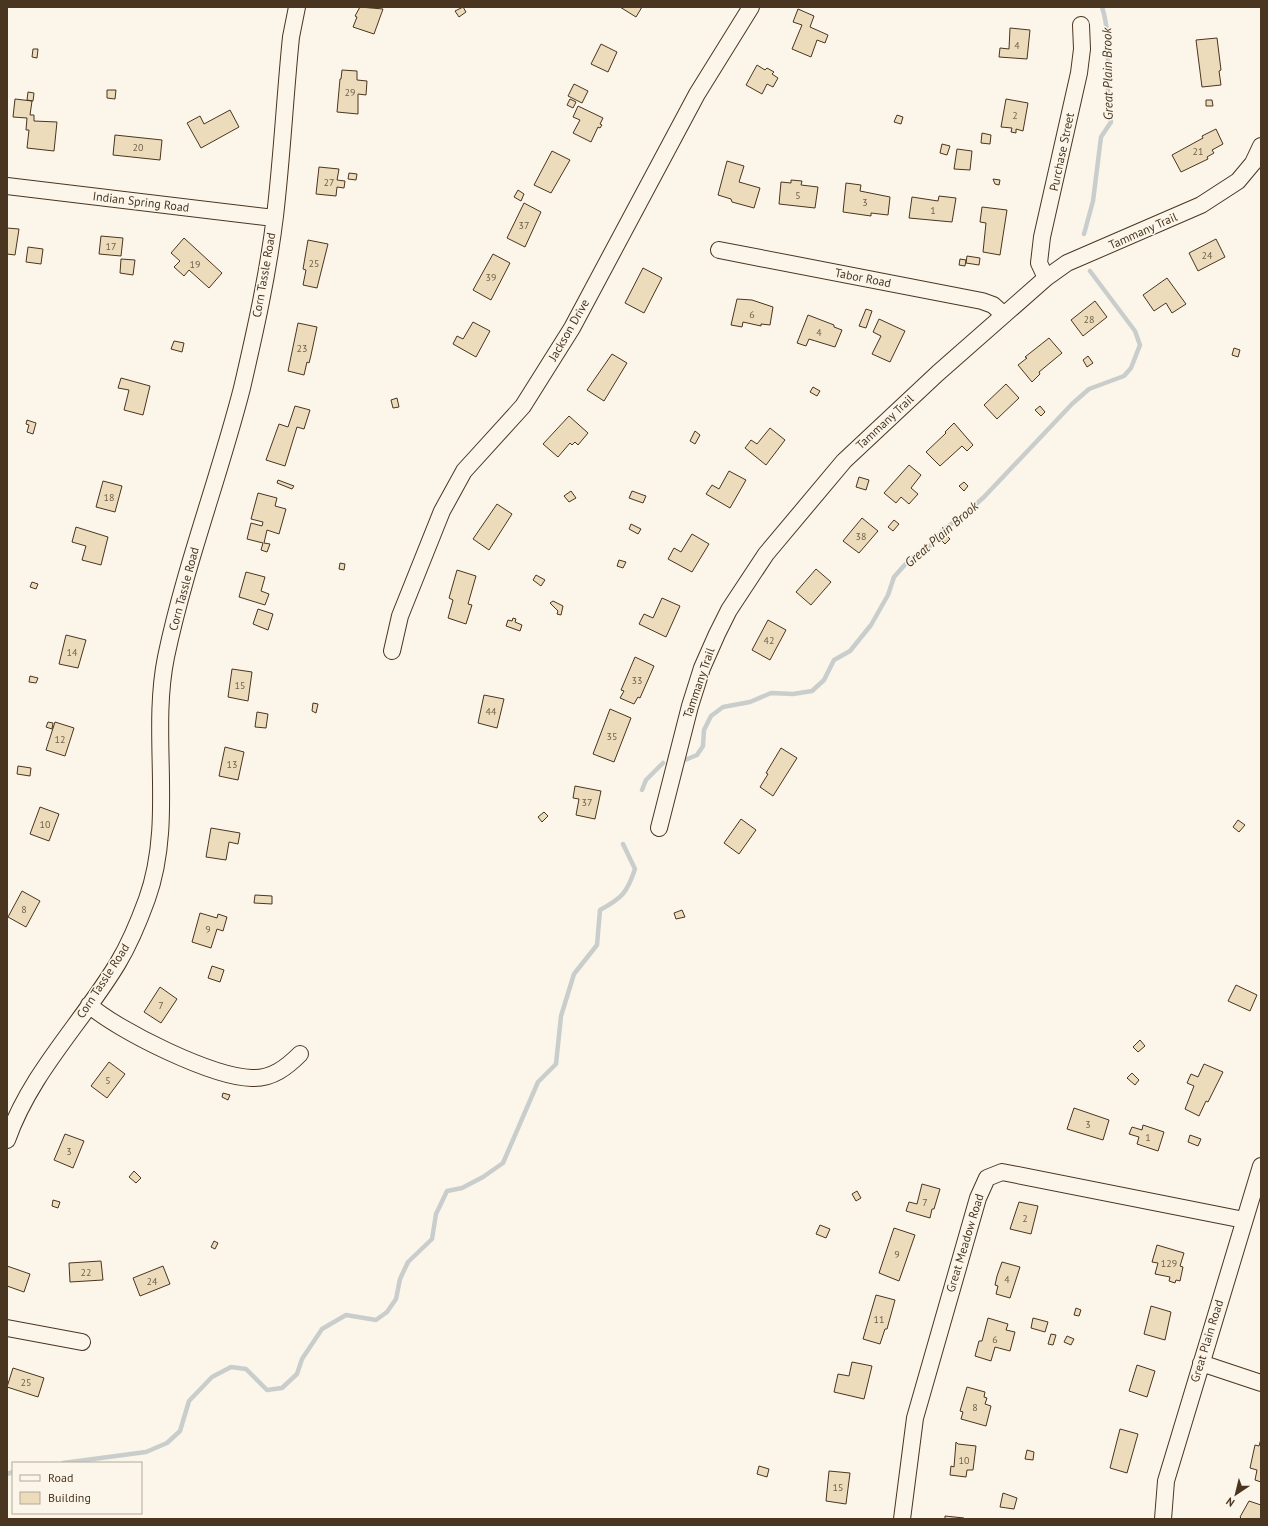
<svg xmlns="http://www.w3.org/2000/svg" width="1268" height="1526" font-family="'PT Sans',sans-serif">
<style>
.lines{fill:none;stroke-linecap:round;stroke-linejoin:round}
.stream{stroke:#c9cecd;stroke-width:4.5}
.building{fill:#ecdcbc;stroke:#4a3520}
.minor-casing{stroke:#4a3520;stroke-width:18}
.minor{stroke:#fbf6e9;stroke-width:16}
.labels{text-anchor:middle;stroke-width:3;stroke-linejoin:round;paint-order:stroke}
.number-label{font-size:10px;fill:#725f47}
.street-label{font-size:12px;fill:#4a3520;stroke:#fbf6e9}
.water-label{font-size:13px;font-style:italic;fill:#4a3520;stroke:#fbf6e9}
</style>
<rect width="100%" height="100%" fill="#fbf6e9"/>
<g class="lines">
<path class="stream" d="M1084 234 1093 201 1101 137 1111 122C1103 84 1114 45 1102 7
M685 760 697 755 703 746 704 730 711 716 723 707 750 702 771 693 793 694 812 691 824 680 834 660 850 651 871 625 888 595 894 577 910 559 930 546 943 530 966 513 984 497 1072 404 1089 389 1124 376 1131 368 1140 345 1135 331 1090 271
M642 790 646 780 663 763
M63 1463 146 1452 167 1443 180 1431 189 1401 212 1377 231 1367 246 1369 267 1390 282 1388 297 1374 302 1359 322 1329 346 1315 376 1320 387 1312 396 1299 400 1279 408 1262 432 1239 436 1214 447 1191 462 1188 483 1177 503 1163 538 1082 556 1064 561 1016 574 974 597 945 600 910C622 898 627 893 635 869L623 844
M7 1474 13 1472"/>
</g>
<path class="building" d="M360 7 383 9 374 34 353 27 357 17 355 16Z
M463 7 466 12 459 17 455 11Z
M620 7H642L636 17Z
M798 9 814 16 810 27 828 35 825 43 817 40 811 57 792 49 802 25 793 22Z
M1010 28 1030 30 1027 59 999 57 1000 48 1009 49Z
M1217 38 1221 70 1219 71 1221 85 1202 87 1196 40Z
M601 44 617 52 608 72 591 64Z
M33 49H38L37 58 32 57Z
M757 65 765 70 767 68 774 72 772 74 778 78 773 87 767 84 762 94 746 85Z
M342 70 357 71V80L367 81 366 95 358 94V114L337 112 340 79H341Z
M574 84 588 91 582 103 568 96Z
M107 90H116L115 99 107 98Z
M28 92 34 93 33 101 27 100Z
M15 99 32 101 30 115H34V121L57 122 54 151 27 148 29 130H26L27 118 13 117Z
M570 99 576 102 573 108 567 105Z
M1006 99 1028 103 1023 131 1016 129V133L1011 132 1012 128 1001 127Z
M1206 100H1212L1213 106H1206Z
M578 106 603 118 600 124 602 125 600 128 598 127 591 142 573 133 580 120 573 117Z
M230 110 239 127 201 148 187 123 200 116 204 124Z
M897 115 903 117 901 124 894 122Z
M1216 129 1223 144 1212 150 1214 153 1207 157 1208 159 1181 172 1172 155 1203 138 1202 136Z
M982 133 991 135 990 144 981 143Z
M115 135 162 140 160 160 113 155Z
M942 144 950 146 947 155 940 153Z
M957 149 972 151 970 170 954 169Z
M552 151 570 160 551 193 534 185Z
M727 161 744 166 739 182 760 188 754 208 732 202 731 199 718 195Z
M319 167 339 169 337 180 345 181 344 188 337 187 336 196 316 194Z
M349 173 357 174 356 180 348 179Z
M993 179 1000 180 999 185 995 184Z
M791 180 802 181 801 185 818 187 815 208 779 204 781 182 791 183Z
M846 183 861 185 860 191 890 197 888 215 871 213V216L843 212Z
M518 190 524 194 521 201 514 197Z
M939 196 956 198 952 222 909 218 912 197 938 201Z
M524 203 541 212 525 247 507 238Z
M982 207 1007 210 1000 255 983 252 986 223 980 222Z
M7 228 19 229 15 255 7 254Z
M101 236 123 238 121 256 99 254Z
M184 238 222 273 209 288 189 270 184 276 174 267 180 261 171 253Z
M1216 239 1225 257 1198 271 1189 253Z
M308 240 328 244 317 288 303 285 306 270 303 269Z
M28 247 43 249 41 264 26 262Z
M493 254 510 263 491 300 473 290Z
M967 256 980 258 979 265 966 263Z
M121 259 135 260 133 275 120 273Z
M960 259 966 260 965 266 959 265Z
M643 268 662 278 644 313 625 303Z
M1167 278 1186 304 1172 313 1166 303 1154 311 1143 295Z
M737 299 752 300 773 307 770 325 761 324V326L743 322 742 327 731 325Z
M1095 301 1107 317 1083 336 1071 320Z
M866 309 872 311 866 328 859 326Z
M808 315 834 325V327L842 330 835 347 809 339 806 346 797 343Z
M879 319 905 331 890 362 872 354 881 336 873 332Z
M473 322 490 331 476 357 453 344 457 336 463 339Z
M298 323 317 327 311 355 309 363 307 362 304 375 288 371Z
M1049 338 1062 353 1039 372 1040 374 1032 382 1018 365 1027 358 1025 357Z
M174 341 184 343 182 352 171 349Z
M1234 348 1240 350 1238 357 1232 355Z
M612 354 627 363 604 401 587 390Z
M1088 356 1093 363 1087 367 1083 360Z
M121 378 150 386 143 415 124 410 129 390 118 388Z
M1006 384 1019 398 997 419 984 405Z
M813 387 820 391 817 396 810 392Z
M397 398 399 407 393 408 391 400Z
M295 406 310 410 304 429 297 427 285 466 266 460 279 424 288 427Z
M1040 406 1045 412 1041 416 1035 410Z
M569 416 588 433 578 445 575 442 572 445 570 443 558 457 543 444Z
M27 420 36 423 33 434 27 432 29 425 26 424Z
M954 423 973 445 967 451 962 446 940 466 926 452 946 433 945 432Z
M770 428 785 440 766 465 745 448 751 440 757 444Z
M695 431 700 435 695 444 690 441Z
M909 465 921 475 911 488 918 494 909 504 901 497 896 503 884 493Z
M729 471 746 480 730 508 706 494 712 485 719 489Z
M859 477 869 480 866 490 856 487Z
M278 480 294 486 292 489 277 483Z
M103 481 122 486 115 512 96 507Z
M964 482 968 486 964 491 959 486Z
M571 491 576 498 569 502 564 496Z
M632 491 646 496 643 503 629 498Z
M258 493 277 498 275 506 286 509 279 534 267 530 264 543 270 544 267 552 261 550 263 543 247 539 251 523 262 526 263 522 251 519Z
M497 504 512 514 489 550 473 539Z
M862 518 878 531 859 553 843 541Z
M894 520 899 524 893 531 888 527Z
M631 524 641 529 638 534 629 529Z
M76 527 108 537 101 565 82 560 86 546 72 542Z
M692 534 709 544 692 572 668 559 674 548 681 552Z
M946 535 950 539 945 544 941 540Z
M619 560 626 562 623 568 617 566Z
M340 563 345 564 344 570 339 569Z
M816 569 831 582 811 605 796 592Z
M457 570 476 576 468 604 472 605 466 624 448 618 453 600 449 598Z
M246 572 265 577 261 591 269 594 265 605 239 597Z
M536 575 545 580 541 586 533 580Z
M32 582 38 584 36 589 30 587Z
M662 598 680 606 666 637 639 624 644 614 653 618Z
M553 601 563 606 561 615 557 614 558 611 550 603Z
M258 609 273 614 268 630 253 624Z
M513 618 516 619 515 622 522 625 520 631 506 626 508 620 512 621Z
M768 620 786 630 770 660 752 650Z
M66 635 86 640 78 668 59 664Z
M635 657 654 666 640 698 638 697 634 704 620 698 624 691 621 690Z
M232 669 252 672 248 701 228 697Z
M30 676 38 678 36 683 29 682Z
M484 695 504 699 497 728 478 723Z
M313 703 318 704 316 713 312 711Z
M610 709 631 718 614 762 593 754Z
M257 712 268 714 266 728 255 727Z
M48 722 53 723 52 729 46 727Z
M55 722 74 728 65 756 46 750Z
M225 747 244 752 238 780 219 776Z
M781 748 797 758 773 796 760 787 768 774 766 773Z
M18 766 31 768 30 776 17 774Z
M575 786 601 791 595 819 576 815 579 799 573 798Z
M40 807 59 814 49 841 30 834Z
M544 812 548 816 542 822 538 817Z
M741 819 756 830 739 854 724 843Z
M1238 820 1245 825 1239 832 1233 827Z
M211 828 240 833 238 844 229 842 226 860 206 857Z
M22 891 40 901 26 927 8 917Z
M255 895 272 896V904L254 903Z
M682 910 685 917 676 919 674 913Z
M200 913 217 918 218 914 227 917 223 931 217 929 211 948 192 942Z
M212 966 224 970 220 982 208 978Z
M1236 985 1257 995 1250 1011 1228 1001Z
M160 987 177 999 161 1023 144 1012Z
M1140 1040 1145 1046 1138 1052 1133 1047Z
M109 1062 125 1074 107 1098 91 1086Z
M1204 1064 1223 1072 1208 1102 1206 1101 1199 1116 1185 1109 1194 1086 1187 1083 1191 1074 1198 1077Z
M1132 1073 1139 1080 1135 1085 1127 1078Z
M223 1093 230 1095 228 1100 222 1097Z
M1074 1108 1109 1120 1103 1140 1067 1129Z
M1143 1125 1164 1132 1158 1151 1137 1144 1139 1137 1129 1134 1132 1127 1142 1130Z
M65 1134 84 1141 73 1168 54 1160Z
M1190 1135 1201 1139 1198 1146 1188 1142Z
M134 1171 141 1178 136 1183 129 1177Z
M922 1184 940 1189 934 1209H932L930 1218 906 1211 909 1202 917 1204Z
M857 1191 861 1198 856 1201 852 1194Z
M53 1200 60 1202 58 1208 52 1206Z
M1019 1202 1038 1206 1031 1234 1010 1229Z
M820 1225 830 1229 826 1238 816 1234Z
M894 1228 915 1235 899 1281 879 1273Z
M214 1241 218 1243 215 1249 211 1247Z
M1157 1245 1184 1253 1180 1266 1183 1267 1180 1281 1176 1280 1175 1283 1169 1281 1170 1277 1155 1274 1158 1263 1152 1262Z
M101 1261 103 1280 70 1282 69 1263Z
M1002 1262 1020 1267 1010 1298 996 1294 998 1286 995 1285 997 1276Z
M7 1266 30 1274 24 1292 7 1286Z
M163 1266 170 1284 140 1296 133 1278Z
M876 1295 895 1300 887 1329H885L880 1344 863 1339Z
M1151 1306 1171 1312 1165 1340 1144 1334Z
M1076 1308 1081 1310 1079 1316 1074 1315Z
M988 1318 1008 1324 1006 1330 1015 1332 1010 1351 995 1347 991 1361 975 1356 979 1341H982Z
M1033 1318 1048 1322 1045 1332 1031 1328Z
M1051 1334 1056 1335 1053 1345 1048 1344Z
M1067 1336 1074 1339 1071 1345 1064 1342Z
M852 1362 872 1366 864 1399 834 1392 838 1374 849 1376Z
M1137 1365 1155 1371 1147 1397 1129 1391Z
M13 1368 44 1378 38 1397 7 1387Z
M967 1387 985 1392 984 1397 987 1398 985 1404 991 1406 986 1426 961 1419 963 1412 960 1411Z
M1120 1429 1138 1434 1127 1473 1110 1468Z
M1261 1439V1482L1255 1480 1257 1470 1250 1468 1255 1445 1259 1446Z
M956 1442 958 1444 976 1446 973 1470H967L966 1477 950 1475 951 1466 954 1467Z
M1027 1450 1034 1452 1033 1460 1025 1459Z
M759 1466 769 1469 767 1477 757 1474Z
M829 1471 850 1473 846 1504 826 1501Z
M1003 1493 1017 1498 1014 1509 1000 1507Z
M1249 1501 1261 1505V1519H1242L1240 1517Z
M945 1516 964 1518V1519H945Z"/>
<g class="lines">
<defs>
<path id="minor" d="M7 186 274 218
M719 250 982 301 993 305 1004 315
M1046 278 1039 263 1042 237 1079 73 1082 49 1081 25
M392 651 400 616 442 511 464 471 523 406 572 328 697 94 751 7
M659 828 690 706 702 668 717 634 729 610 766 554 844 461 938 373 1046 278 1067 263 1201 205 1238 181 1253 163 1261 146
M89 1005C119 1031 212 1077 252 1078 272 1079 287 1067 300 1054
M7 1140C31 1072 82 1023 118 963 130 943 139 921 147 899 175 821 150 736 166 657 185 566 219 478 242 388 255 332 268 274 275 216 282 157 285 96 291 37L297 7
M7 1328 82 1342
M1201 1363 1261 1383
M902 1519 915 1418 978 1198 987 1178 1002 1172 1244 1220
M1163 1519 1166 1481 1261 1166"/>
</defs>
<use href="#minor" class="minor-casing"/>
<use href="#minor" class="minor"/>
</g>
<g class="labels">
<g class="number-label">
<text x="1017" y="49">4</text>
<text x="350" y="96">29</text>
<text x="1015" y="119">2</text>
<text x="138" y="151">20</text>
<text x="1198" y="155">21</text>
<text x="329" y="186">27</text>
<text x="798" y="199">5</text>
<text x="865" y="206">3</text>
<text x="933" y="214">1</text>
<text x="524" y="229">37</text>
<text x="111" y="250">17</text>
<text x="1207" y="259">24</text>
<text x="314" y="267">25</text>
<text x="195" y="268">19</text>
<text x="491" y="281">39</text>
<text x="752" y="318">6</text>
<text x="1089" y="323">28</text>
<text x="819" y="336">4</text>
<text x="302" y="352">23</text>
<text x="109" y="501">18</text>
<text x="861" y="540">38</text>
<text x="769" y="644">42</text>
<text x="72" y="656">14</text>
<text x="637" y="684">33</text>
<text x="240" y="689">15</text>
<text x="491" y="715">44</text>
<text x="612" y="740">35</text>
<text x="60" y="743">12</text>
<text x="232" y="768">13</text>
<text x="587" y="806">37</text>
<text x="45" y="828">10</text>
<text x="24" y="913">8</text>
<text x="208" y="933">9</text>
<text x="161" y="1009">7</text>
<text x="108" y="1084">5</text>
<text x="1088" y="1128">3</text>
<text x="1148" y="1141">1</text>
<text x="69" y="1155">3</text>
<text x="925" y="1206">7</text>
<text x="1025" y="1222">2</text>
<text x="897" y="1258">9</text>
<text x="1169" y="1267">129</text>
<text x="86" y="1276">22</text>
<text x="1007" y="1283">4</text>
<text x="152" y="1285">24</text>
<text x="879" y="1323">11</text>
<text x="995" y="1343">6</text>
<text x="26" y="1386">25</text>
<text x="975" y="1411">8</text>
<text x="964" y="1464">10</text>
<text x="838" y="1491">15</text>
</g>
<g class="street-label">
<text transform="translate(1062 152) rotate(-78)" y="4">Purchase Street</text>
<text transform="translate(141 202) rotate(7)" y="4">Indian Spring Road</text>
<text transform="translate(1143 231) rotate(-24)" y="4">Tammany Trail</text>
<text transform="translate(264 275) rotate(-80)" y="4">Corn Tassle Road</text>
<text transform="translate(863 278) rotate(11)" y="4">Tabor Road</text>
<text transform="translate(569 330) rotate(-60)" y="4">Jackson Drive</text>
<text transform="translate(885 422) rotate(-43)" y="4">Tammany Trail</text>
<text transform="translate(184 589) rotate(-75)" y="4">Corn Tassle Road</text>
<text transform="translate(699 683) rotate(-71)" y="4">Tammany Trail</text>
<text transform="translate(103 981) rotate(-57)" y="4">Corn Tassle Road</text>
<text transform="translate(965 1243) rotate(-73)" y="4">Great Meadow Road</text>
<text transform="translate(1207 1341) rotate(-73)" y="4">Great Plain Road</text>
</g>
<g class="water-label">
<text transform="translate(1107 74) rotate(-91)" y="5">Great Plain Brook</text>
<text transform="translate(941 534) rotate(-41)" y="5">Great Plain Brook</text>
</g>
</g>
<rect width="1268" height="1526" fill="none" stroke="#4a3520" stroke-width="16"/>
<rect x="12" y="1462" width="130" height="52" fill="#fbf6e9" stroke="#b4a999"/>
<rect x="20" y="1475" width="20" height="6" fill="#fbf6e9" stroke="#b4a999"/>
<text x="48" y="1482" font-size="12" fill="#4a3520">Road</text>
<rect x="20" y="1492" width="20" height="12" fill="#ecdcbc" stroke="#b4a999"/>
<text x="48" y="1502" font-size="12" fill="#4a3520">Building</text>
<g transform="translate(1236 1494) rotate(215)" stroke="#fbf6e9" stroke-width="3" paint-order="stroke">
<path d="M0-3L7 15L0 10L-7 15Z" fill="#4a3520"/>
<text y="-6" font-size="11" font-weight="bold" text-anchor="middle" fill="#4a3520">N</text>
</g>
</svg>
